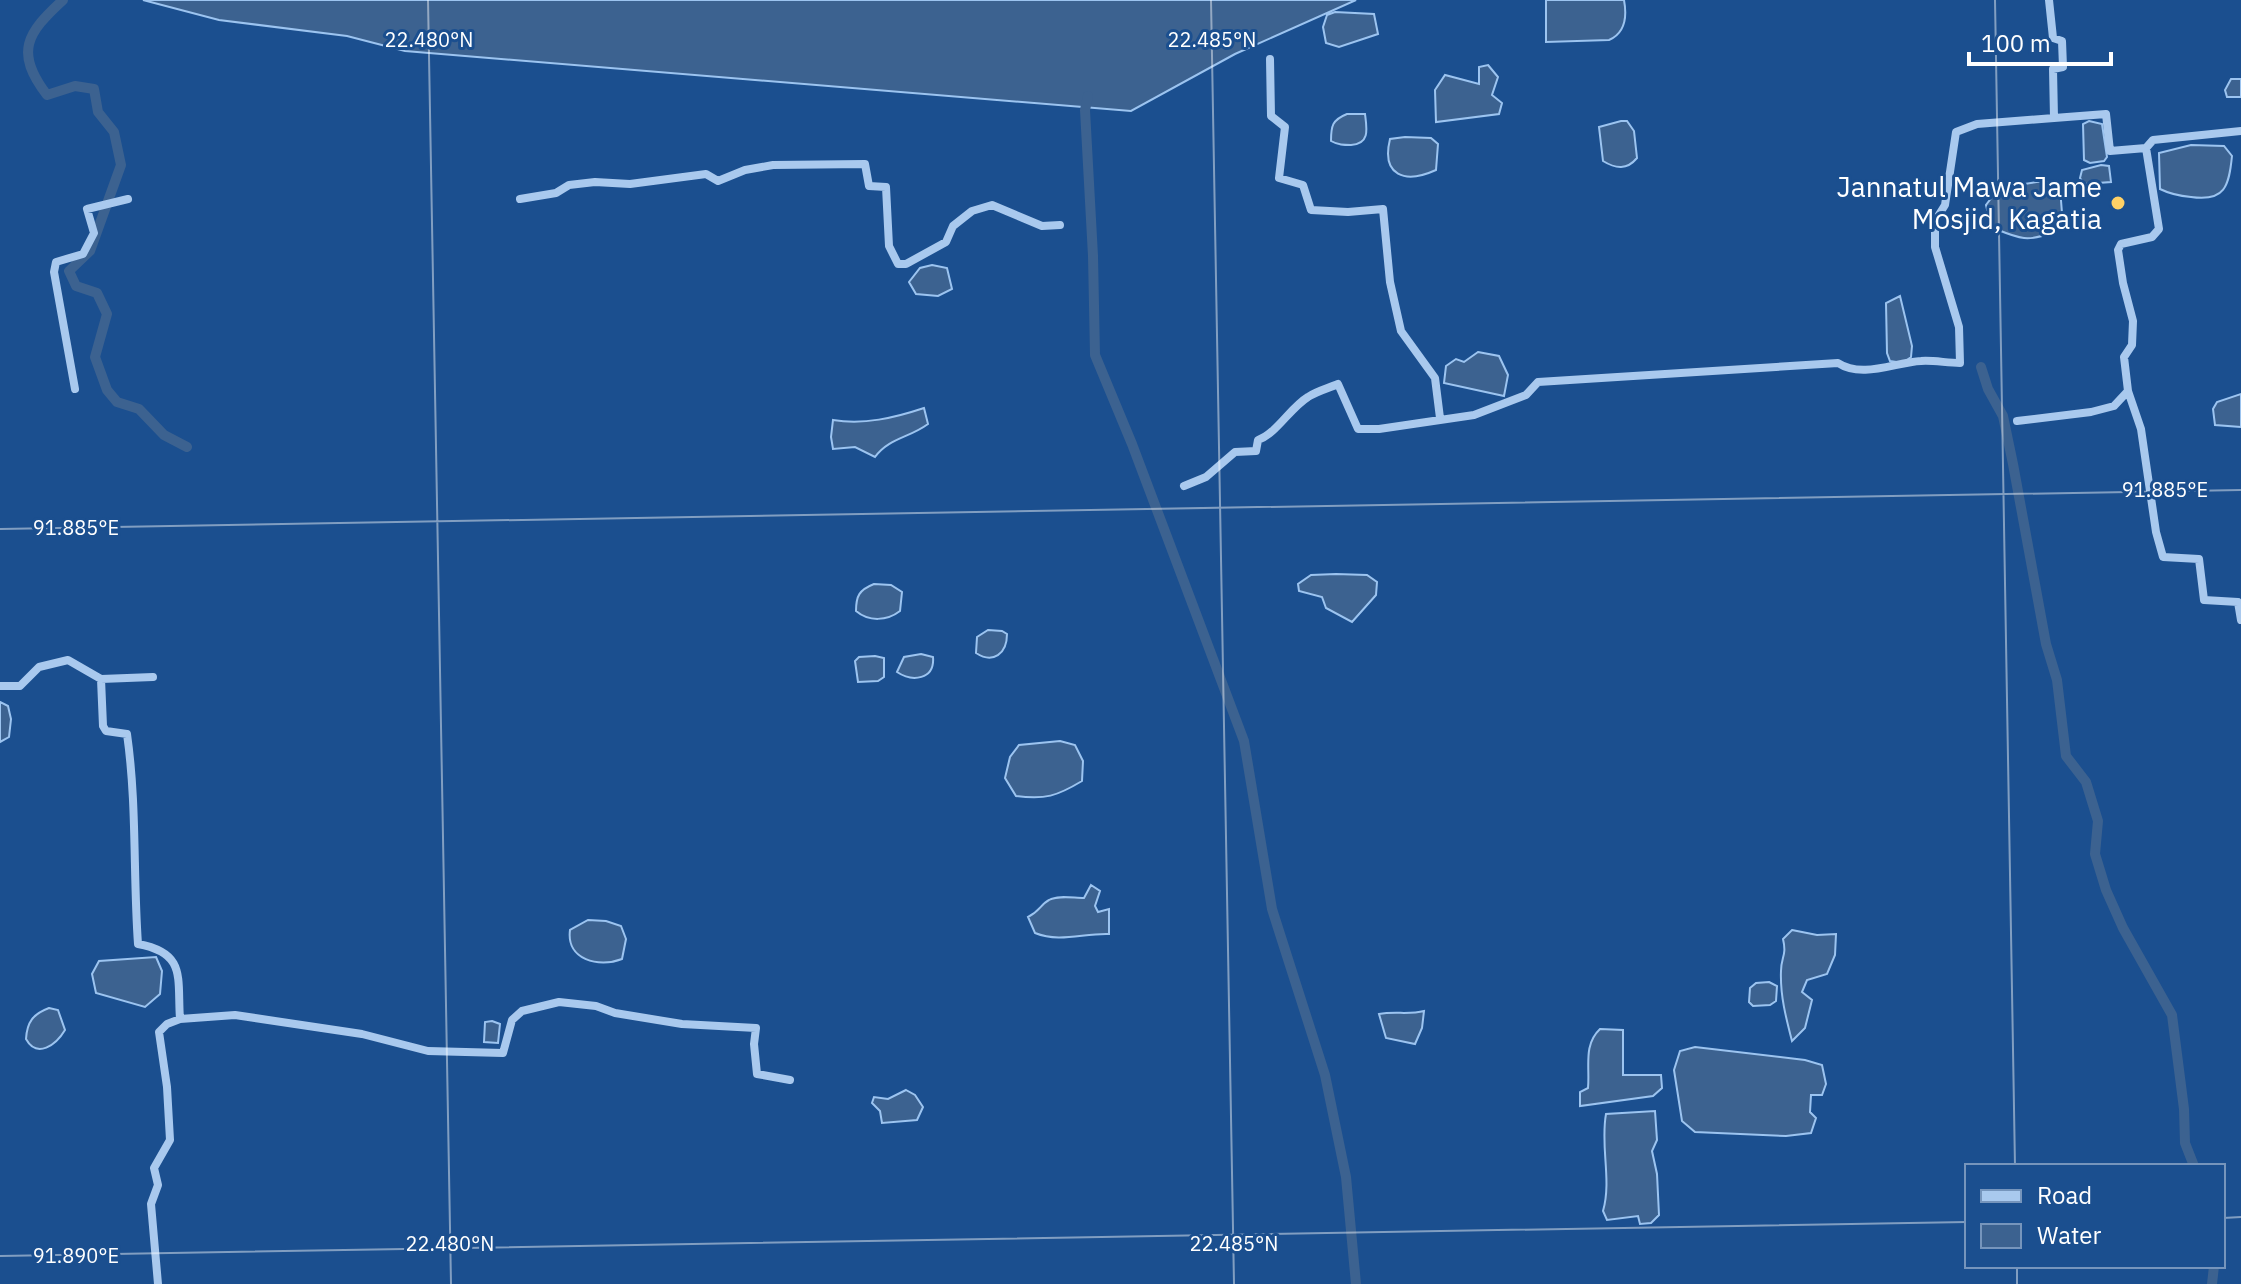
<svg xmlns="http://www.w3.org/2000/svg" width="2241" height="1284" font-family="'IBM Plex Sans',sans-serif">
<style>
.water{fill:#3c6290;stroke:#9cc4f0;stroke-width:2}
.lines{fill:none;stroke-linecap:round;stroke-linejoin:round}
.canal{stroke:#3c6290;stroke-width:10}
.minor{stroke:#a9c9ee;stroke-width:8}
.ticks{fill:none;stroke:#fff;stroke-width:2;stroke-opacity:0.45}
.poi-dot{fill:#ffd166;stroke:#1b4f8f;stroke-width:3}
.labels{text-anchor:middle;stroke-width:6;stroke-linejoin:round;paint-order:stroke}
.poi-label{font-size:28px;fill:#fff;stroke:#1b4f8f;text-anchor:end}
.ticks-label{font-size:20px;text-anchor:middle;fill:#fff;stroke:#1b4f8f;stroke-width:6;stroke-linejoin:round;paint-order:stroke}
</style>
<rect width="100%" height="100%" fill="#1b4f8f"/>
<path class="water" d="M143 0H1356L1235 54 1131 111 405 51 347 36 219 20Z
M1546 0H1624C1627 16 1625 33 1609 40L1546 42Z
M1335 12 1374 14 1378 34 1339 47 1326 43 1323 27 1327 15Z
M1488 65 1498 77 1492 95 1502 103 1499 114 1436 122 1435 90 1445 75 1479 84V67Z
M2231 79H2241V97H2227L2225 90Z
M1347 114H1365C1367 129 1370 144 1351 145 1344 145 1338 145 1331 141 1331 126 1332 120 1347 114Z
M1621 121H1627L1634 131 1637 158C1627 170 1616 169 1603 161L1599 127Z
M2089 121 2102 124 2107 157 2104 161 2090 163 2084 160 2083 124Z
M1405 137 1431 138 1438 144 1436 170C1405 184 1381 176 1390 139Z
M2191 145 2224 146 2232 156C2229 186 2225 202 2191 197 2180 196 2170 194 2160 189L2159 153Z
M2101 165 2109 166 2111 182 2084 184 2080 178 2082 170Z
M2043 181 2060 188 2062 213 2054 232C2026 243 2018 238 1991 227L1986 205 1999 188Z
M932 265 947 268 952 289 938 296 916 294 909 282 920 268Z
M1900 296 1912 346 1911 357 1903 363 1890 361 1887 353 1886 303Z
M1478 352 1499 356 1508 375 1504 396 1444 383 1446 366 1456 359 1464 362Z
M2241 394V427L2215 425 2213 409 2217 402Z
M924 408 928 424C909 438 889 438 875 457L855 447 833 449 831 437 833 420C864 425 894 418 924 408Z
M1336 574 1367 575 1377 582 1376 595 1352 622 1326 608 1322 597 1299 591 1298 584 1311 575Z
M874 584 891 585 902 592 900 611C887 621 869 622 856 611 856 596 859 590 874 584Z
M988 630 1002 631 1007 634C1007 654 993 664 976 653L977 637Z
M921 654 933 657C935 680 912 682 897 672L904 657Z
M875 656 884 658V677L878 681 858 682 855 661 859 657Z
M0 702 8 706 11 719 9 737 0 742Z
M1060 741 1075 745 1083 761 1082 781C1057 796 1045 800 1016 796L1005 778 1010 757 1019 745Z
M1091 885 1100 891 1095 906 1098 912 1109 909V934C1083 933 1060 943 1035 933L1028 917C1040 911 1041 904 1049 900 1058 895 1073 898 1084 898Z
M588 920 606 921 621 926 626 939 622 959C599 968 566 960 570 930Z
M1792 930 1817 935 1836 934 1835 955 1827 974 1807 980 1802 992 1812 1000 1805 1028 1792 1041C1786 1018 1780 995 1781 971 1781 957 1787 956 1783 939Z
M156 957 162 971 160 994 145 1007 96 993 92 974 99 961Z
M1769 982 1777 986 1776 1001 1770 1005 1753 1006 1749 1002 1750 988 1756 983Z
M49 1008 58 1010 65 1030C56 1045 37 1059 26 1039 27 1022 33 1014 49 1008Z
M1424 1011 1422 1028 1415 1044 1386 1038 1379 1014C1395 1011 1409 1015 1424 1011Z
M492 1021 500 1024 498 1043 484 1042 485 1022Z
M1600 1029 1623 1030V1075H1661L1662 1088 1653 1096 1580 1106V1092L1588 1088C1590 1067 1583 1045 1600 1029Z
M1695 1047 1805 1060 1822 1065 1826 1084 1822 1095H1811L1810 1112 1816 1118 1811 1133 1786 1136 1695 1132 1682 1121 1674 1070 1680 1051Z
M906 1090 915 1095 923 1107 917 1120 882 1123 880 1111 872 1103 874 1097 888 1099Z
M1655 1111 1657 1140 1652 1151 1657 1174 1659 1215 1651 1223 1640 1224 1638 1216 1607 1220 1603 1211C1612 1180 1600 1146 1606 1114Z"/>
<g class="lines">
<path class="canal" d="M63 0C27 33 14 52 47 95L75 86 94 89 98 112 114 132 121 165 90 251 69 271 76 286 97 293 107 314 95 357 107 390 117 402 139 409 164 435 187 447
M1088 96 1085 110 1093 256 1095 355 1132 444 1244 741 1272 909 1325 1075 1346 1177 1356 1284
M1981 367 1988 389 2003 416 2013 464 2046 644 2057 680 2066 756 2086 782 2098 821 2095 854 2106 890 2123 928 2172 1015 2184 1109 2185 1143 2194 1166
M2212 1284 2214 1266"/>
<path class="minor" d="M2049 0 2053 38 2062 41 2063 67 2053 69 2054 118 2106 114 2110 151 2146 148 2153 140 2241 131
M1270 59 1271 116 1285 127 1279 178 1303 185 1311 210 1348 212 1383 209 1390 282 1401 331 1435 378 1440 418
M520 199 556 193 569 185 595 182 630 184 706 174 718 181 745 170 773 165 865 164 869 186 886 187 889 246 898 264H906L946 242 953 226 972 211 992 205 1042 226 1060 225
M75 389 54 272 56 262 83 254 94 233 87 209 128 199
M2128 391 2141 429 2156 532 2163 557 2199 559 2204 600 2238 602 2241 620
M2017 421 2091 412 2114 406 2128 391 2124 357 2132 345 2133 321 2123 283 2118 250 2121 244 2152 237 2159 229 2146 148
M1184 486 1206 477 1235 452 1256 451 1258 440C1276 434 1290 408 1308 397 1317 391 1329 388 1338 384L1358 429H1379L1474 415 1526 395 1538 382 1838 363C1862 379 1896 362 1921 361 1933 360 1947 363 1960 363L1959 327 1935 247V221L1945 205 1956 132 1977 124 2054 118
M101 679 153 677
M0 686H20L39 667 68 660 101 679 103 726 106 731 127 734C137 804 133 874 138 944 187 953 177 978 180 1019
M158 1284 151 1204 158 1185 154 1168 170 1140 167 1087 159 1032 167 1024 180 1019 235 1015 362 1034 428 1051 503 1053 512 1020 522 1011 559 1002 596 1006 615 1013 682 1024 756 1028 754 1044 757 1074 790 1080"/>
</g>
<path class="ticks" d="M428 0 451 1284M1211 0 1234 1284M1995 0 2015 1166M0 529 2241 490M2223 1218 2241 1217M0 1256 1967 1222M2017 1266V1284"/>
<circle class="poi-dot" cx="2118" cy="203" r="8"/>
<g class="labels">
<g class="poi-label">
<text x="2102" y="197">Jannatul Mawa Jame<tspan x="2102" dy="32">Mosjid, Kagatia</tspan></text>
</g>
</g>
<g class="ticks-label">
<text x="429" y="47">22.480°N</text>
<text x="1212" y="47">22.485°N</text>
<text x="2165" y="497">91.885°E</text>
<text x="76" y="535">91.885°E</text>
<text x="450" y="1251">22.480°N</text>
<text x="1234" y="1251">22.485°N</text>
<text x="76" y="1263">91.890°E</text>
</g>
<rect x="1965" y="1164" width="260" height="104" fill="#1b4f8f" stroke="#7695bc" stroke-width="2"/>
<rect x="1981" y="1190" width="40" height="12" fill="#a9c9ee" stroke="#7695bc" stroke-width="2"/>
<text x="2037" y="1204" font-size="24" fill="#ffffff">Road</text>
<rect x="1981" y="1224" width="40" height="24" fill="#3c6290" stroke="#7695bc" stroke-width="2"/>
<text x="2037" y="1244" font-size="24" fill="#ffffff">Water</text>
<path d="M1969 52v12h142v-12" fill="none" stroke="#ffffff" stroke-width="4"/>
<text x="1981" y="52" font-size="24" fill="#ffffff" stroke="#1b4f8f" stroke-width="6" paint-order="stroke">100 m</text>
</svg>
